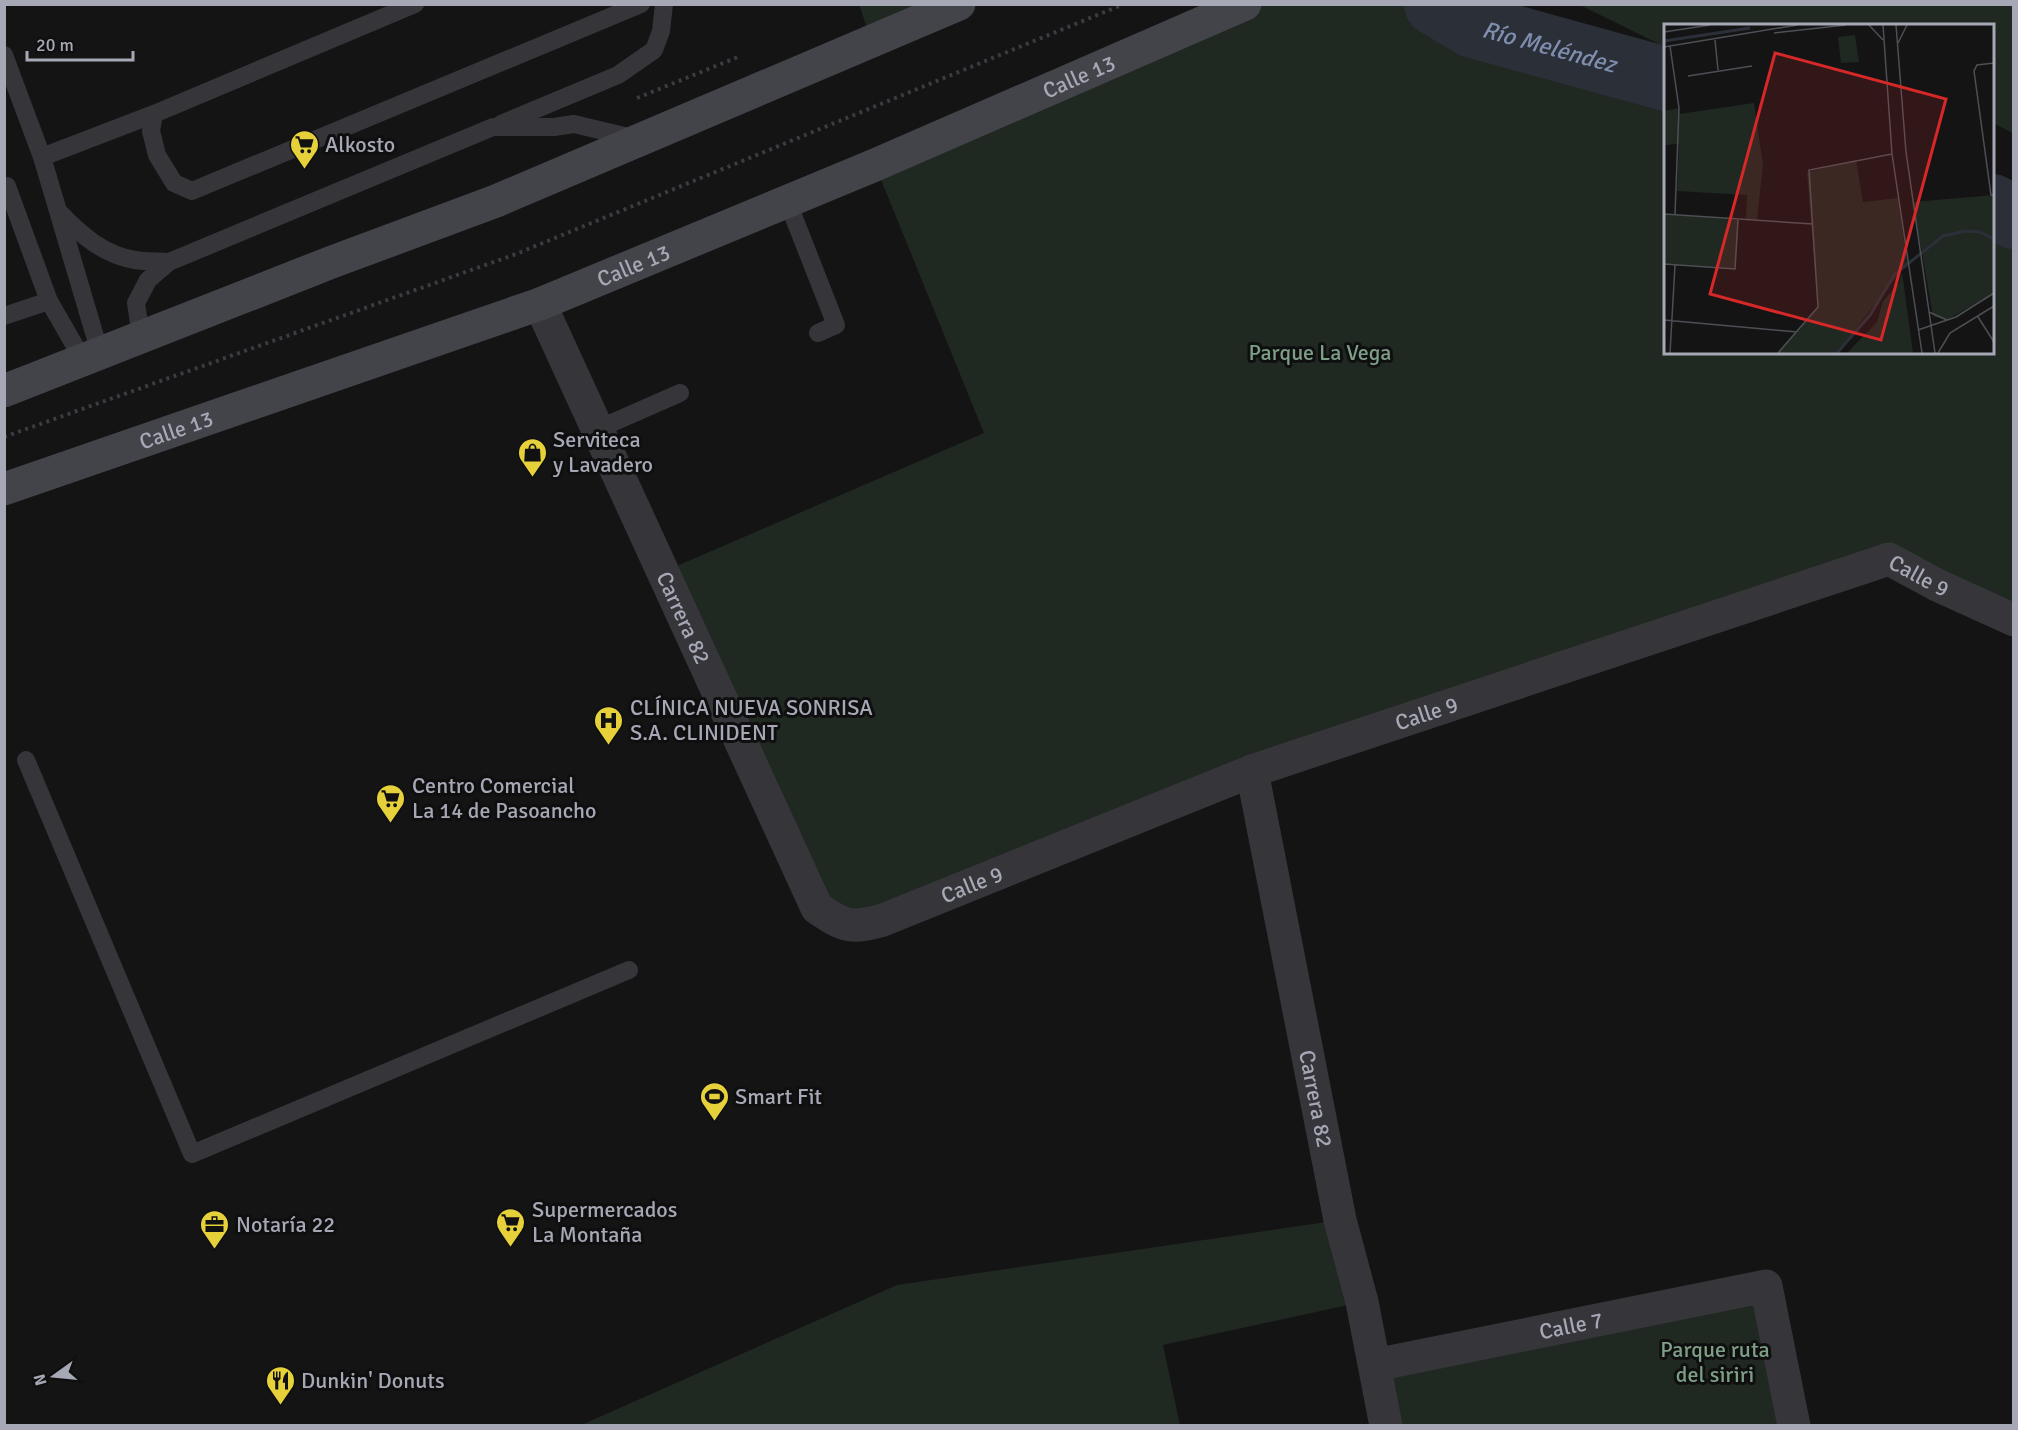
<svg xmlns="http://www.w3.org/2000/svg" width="2018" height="1430" font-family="Signika,sans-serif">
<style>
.green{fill:#202822}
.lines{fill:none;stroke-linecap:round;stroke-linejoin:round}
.river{stroke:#2b2f38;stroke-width:64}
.path{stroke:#3b3b41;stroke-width:4;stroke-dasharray:3 4.5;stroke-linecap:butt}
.service{stroke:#35353a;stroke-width:18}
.minor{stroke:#35353a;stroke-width:33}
.secondary{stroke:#43434a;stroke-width:33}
.labels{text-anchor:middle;stroke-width:6;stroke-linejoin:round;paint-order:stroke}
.street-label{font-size:22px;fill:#a6a8b5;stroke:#0f0f10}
.poi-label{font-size:22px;fill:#a6a8b5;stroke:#0f0f10;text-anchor:start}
.park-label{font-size:22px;fill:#7e9f87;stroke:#0f0f10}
.water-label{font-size:24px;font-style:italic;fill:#7f8eae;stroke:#0f0f10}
.inset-river{fill:none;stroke:#2b2f38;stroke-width:3}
.inset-road{fill:none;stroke:#4e4f55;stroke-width:1.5}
.view{fill:#d62828;fill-opacity:0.15;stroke:#d62828;stroke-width:3}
.inset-edge{fill:none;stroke:#a6a8b5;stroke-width:3}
</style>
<rect width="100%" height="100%" fill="#141415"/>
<path class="green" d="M859 4 959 5 872 43Z
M1245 5H1436L1473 26 1665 79 1666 352H1992L1993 206 2013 217V620L1889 559 839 923 663 572 984 433 875 165Z
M1580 5H2013V133L1993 123 1992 26H1666L1665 47Z
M1340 1220 1362 1302 1163 1345 1180 1425 579 1426 897 1285Z
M1766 1286 1794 1425H1386L1375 1365Z"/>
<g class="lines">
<g class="river">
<path id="s1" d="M1436 4 1473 26 1666 79"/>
<path d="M1992 206 2014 217"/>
</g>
<path class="path" d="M637 98 738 57
M4 437 516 254 1124 4"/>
<path class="service" d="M4 55 42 157 100 353
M154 114 151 131 157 155 174 183 192 191 641 4
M501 124 618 75 654 50 661 31 664 4
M42 157 154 114 415 4
M4 187 7 186 49 301 83 360
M787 200 836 325 818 333
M60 213C81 235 104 255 135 260 146 262 158 261 169 262
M4 316 49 301
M141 337 136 303 148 280 169 262 493 127H554L574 124 637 139
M598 429 680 393
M26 760 192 1154 629 970"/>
<g class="minor">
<path id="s2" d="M540 304 817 908C845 927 851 929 883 920L1252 771 1889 559 1937 585 2014 620"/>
<path id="s3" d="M1252 771 1340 1220 1362 1302 1386 1426"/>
<path id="s4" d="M1375 1365 1766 1286 1794 1426"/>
</g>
<g class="secondary">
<path d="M4 391 332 262 496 201 959 4"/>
<path id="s5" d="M4 489 540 304 875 165 1245 4"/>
</g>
</g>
<defs>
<symbol id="supermarket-pin" viewBox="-11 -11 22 30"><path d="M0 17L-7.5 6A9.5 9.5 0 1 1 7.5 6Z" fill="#e6d13b" stroke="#0f0f10"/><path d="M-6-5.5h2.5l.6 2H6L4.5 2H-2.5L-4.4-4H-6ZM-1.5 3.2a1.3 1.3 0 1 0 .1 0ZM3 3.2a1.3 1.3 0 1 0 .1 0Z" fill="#111"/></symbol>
<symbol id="shop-pin" viewBox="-11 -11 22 30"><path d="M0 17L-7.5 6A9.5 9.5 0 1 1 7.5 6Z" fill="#e6d13b" stroke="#0f0f10"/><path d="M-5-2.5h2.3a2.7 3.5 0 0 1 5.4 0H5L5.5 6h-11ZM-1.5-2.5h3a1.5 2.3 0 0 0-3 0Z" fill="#111"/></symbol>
<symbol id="hospital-pin" viewBox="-11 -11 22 30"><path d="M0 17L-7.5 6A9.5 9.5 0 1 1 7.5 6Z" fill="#e6d13b" stroke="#0f0f10"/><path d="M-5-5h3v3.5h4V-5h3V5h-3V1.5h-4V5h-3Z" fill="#111"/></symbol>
<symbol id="stadium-pin" viewBox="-11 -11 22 30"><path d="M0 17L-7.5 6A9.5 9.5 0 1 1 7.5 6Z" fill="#e6d13b" stroke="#0f0f10"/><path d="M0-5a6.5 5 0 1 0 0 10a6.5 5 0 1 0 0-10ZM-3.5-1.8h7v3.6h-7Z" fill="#111"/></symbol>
<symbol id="office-pin" viewBox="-11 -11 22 30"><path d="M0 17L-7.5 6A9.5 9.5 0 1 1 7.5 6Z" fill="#e6d13b" stroke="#0f0f10"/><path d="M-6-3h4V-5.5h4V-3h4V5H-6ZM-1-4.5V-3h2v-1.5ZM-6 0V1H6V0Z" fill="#111"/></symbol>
<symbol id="restaurant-pin" viewBox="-11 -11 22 30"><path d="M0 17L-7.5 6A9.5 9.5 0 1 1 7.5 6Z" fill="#e6d13b" stroke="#0f0f10"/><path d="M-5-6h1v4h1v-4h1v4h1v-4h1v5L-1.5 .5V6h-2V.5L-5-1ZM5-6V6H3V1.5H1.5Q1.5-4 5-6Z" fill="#111"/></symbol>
</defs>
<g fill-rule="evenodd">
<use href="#supermarket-pin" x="288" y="128" width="33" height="45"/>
<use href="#shop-pin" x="516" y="436" width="33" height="45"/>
<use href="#hospital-pin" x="592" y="704" width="33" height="45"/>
<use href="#supermarket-pin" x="374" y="782" width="33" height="45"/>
<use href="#stadium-pin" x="698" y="1080" width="33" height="45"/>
<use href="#supermarket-pin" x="494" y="1206" width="33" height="45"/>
<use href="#office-pin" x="198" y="1208" width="33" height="45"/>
<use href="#restaurant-pin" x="264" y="1364" width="33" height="45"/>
</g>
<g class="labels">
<g class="street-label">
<text dy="8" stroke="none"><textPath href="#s5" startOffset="1152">Calle 13</textPath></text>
<text dy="8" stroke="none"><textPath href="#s5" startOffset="668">Calle 13</textPath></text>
<text dy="8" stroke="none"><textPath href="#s5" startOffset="182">Calle 13</textPath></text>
<text dy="8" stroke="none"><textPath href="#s2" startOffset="1839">Calle 9</textPath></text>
<text dy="8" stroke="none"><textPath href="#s2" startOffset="345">Carrera 82</textPath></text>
<text dy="8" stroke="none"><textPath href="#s2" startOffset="1317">Calle 9</textPath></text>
<text dy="8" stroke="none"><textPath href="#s2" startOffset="831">Calle 9</textPath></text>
<text dy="8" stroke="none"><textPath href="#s3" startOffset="334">Carrera 82</textPath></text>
<text dy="8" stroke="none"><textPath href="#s4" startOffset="200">Calle 7</textPath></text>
</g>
<g class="poi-label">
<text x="325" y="152">Alkosto</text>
<text x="553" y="447">Serviteca<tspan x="553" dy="25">y Lavadero</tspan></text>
<text x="630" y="715">CLÍNICA NUEVA SONRISA<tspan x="630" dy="25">S.A. CLINIDENT</tspan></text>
<text x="412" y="793">Centro Comercial<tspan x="412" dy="25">La 14 de Pasoancho</tspan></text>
<text x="735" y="1104">Smart Fit</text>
<text x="532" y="1217">Supermercados<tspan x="532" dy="25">La Montaña</tspan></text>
<text x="236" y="1232">Notaría 22</text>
<text x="301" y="1388">Dunkin' Donuts</text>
</g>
<g class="park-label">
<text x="1320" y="360">Parque La Vega</text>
<text x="1715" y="1357">Parque ruta<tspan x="1715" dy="25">del siriri</tspan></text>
</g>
<g class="water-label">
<text dy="8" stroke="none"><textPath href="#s1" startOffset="122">Río Meléndez</textPath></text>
</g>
</g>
<g transform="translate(1664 24)">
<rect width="330" height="330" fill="#141415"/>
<path d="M191 11 195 38 177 39 174 13ZM90 79 99 141 93 196H82L83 171 13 167 15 120 0 121V87L15 84V90ZM192 136 199 178 234 174 243 239 173 329H114L154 283 143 148ZM330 171V269L283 296 269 292 249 178ZM0 190 74 196 71 245 0 240ZM238 248 249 329H183L213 298 219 277 235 259Z" fill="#202822"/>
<path class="inset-river" d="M0 17 86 4M173 329 206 291 231 250 279 212 301 207 316 208 330 215"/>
<path class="inset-road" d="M205 1 219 16M219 1 228 130 258 329M232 1 242 128 271 329M0 8 46 1M110 9 182 1M51 16 54 46M234 19 243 1M6 22 15 84 11 190M0 23 133 1M330 39 313 41 310 47 327 171H330M24 52 88 42M0 190 149 200M0 240 71 245 74 196M265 288 283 296M314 293 330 318M0 296 133 308M254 306 292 293 330 269M6 329 11 241M114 329 154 283 145 146 228 130M274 329 286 309 330 282"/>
<path class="view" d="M111 29 282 75 217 316 46 270Z"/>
<rect width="330" height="330" class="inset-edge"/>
</g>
<rect width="2018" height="1430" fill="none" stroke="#a6a8b5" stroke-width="12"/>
<g transform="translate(54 1376) rotate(255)" stroke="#0f0f10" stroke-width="4.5" paint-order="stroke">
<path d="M0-4.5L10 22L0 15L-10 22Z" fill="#a6a8b5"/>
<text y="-9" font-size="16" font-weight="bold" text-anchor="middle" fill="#a6a8b5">N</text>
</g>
<path d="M27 51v9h106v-9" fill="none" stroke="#a6a8b5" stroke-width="3"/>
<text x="36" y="51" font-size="18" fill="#a6a8b5" stroke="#0f0f10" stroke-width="4.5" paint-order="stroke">20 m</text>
</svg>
